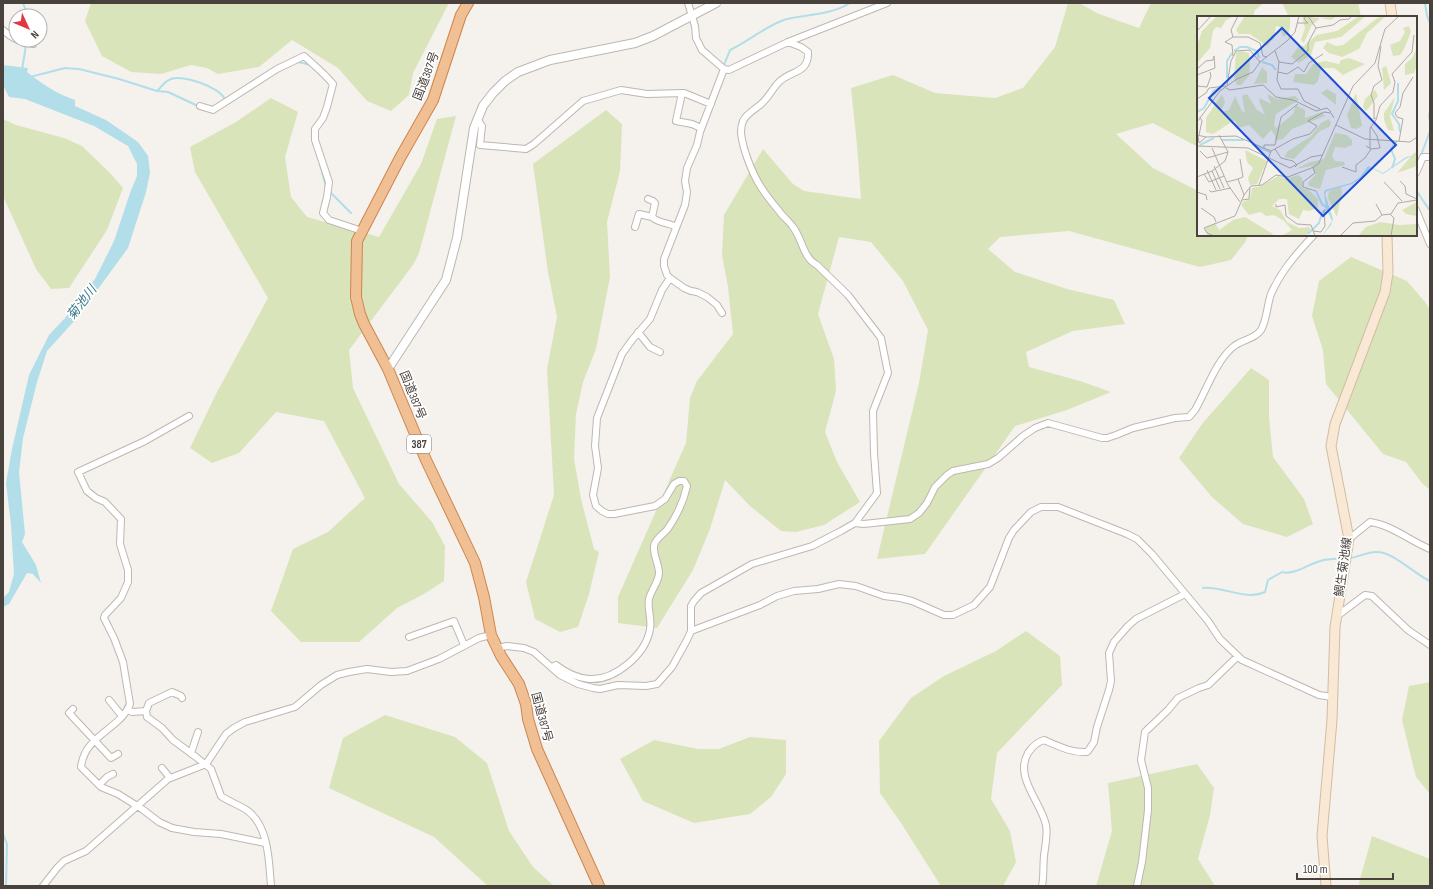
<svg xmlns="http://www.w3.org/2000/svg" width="1433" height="889" font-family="'Sofia Sans Condensed','Noto Sans JP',sans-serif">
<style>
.green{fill:#dae4bb}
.water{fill:#b2dee9}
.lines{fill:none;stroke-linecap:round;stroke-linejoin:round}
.stream{stroke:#b2dee9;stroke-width:2}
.minor-casing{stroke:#bfb7b0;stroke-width:8}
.tertiary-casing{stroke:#bfb7b0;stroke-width:10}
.secondary-casing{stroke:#d2bda4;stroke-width:11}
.trunk-casing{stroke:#cd854f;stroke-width:12}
.minor{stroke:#fff;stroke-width:6}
.tertiary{stroke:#fff;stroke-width:8}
.secondary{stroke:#f9e8d3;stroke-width:9}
.trunk{stroke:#f0c094;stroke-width:10}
.labels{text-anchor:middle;stroke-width:3.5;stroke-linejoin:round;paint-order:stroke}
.shield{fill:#fff;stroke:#807a76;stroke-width:1}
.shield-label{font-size:11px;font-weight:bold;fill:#49413b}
.street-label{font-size:12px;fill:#49413b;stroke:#fff}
.water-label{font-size:13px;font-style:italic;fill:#37798b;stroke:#fff}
.inset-river{fill:none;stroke:#b2dee9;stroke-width:2}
.inset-road{fill:none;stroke:#b0aba6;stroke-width:1}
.view{fill:#1d4ed8;fill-opacity:0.15;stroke:#1d4ed8;stroke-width:2}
.inset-edge{fill:none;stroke:#49413b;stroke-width:2}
</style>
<rect width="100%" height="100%" fill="#f5f1ed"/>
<path class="green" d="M91 3H449L413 73 409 95 391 111 367 101 338 68 292 40 259 67 218 74 207 68 191 65 161 74 131 72 102 56 85 21Z
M1068 3H1079L1099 14 1139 28 1151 3H1264L1255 10 1253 17H1198V147L1153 123 1116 134 1153 168 1198 191V235H1247L1246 241 1231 260 1200 267 1069 231 1000 237 988 249 1015 272 1067 289 1114 300 1125 324 1073 331 1026 352 1029 367 1080 381 1111 392 1067 410 1015 426 925 554 877 559 919 383 928 330 903 281 871 242 839 237 818 314 834 359 836 391 825 432 837 462 860 502 824 525 796 532 781 531 750 506 725 480 710 529 693 570 657 628 618 623V597L686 443 690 398 697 381 733 334 728 287 722 255 724 215 763 149 793 184 804 191 861 199 857 145 851 88 893 75 935 93 995 98 1023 88 1055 47Z
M1282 3H1358L1361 17H1289Z
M271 98 298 112 285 157 291 197 307 217 379 237 421 164 437 119 456 116 419 253 413 265 349 350 353 388 399 484 432 522 445 546 444 581 424 594 397 608 359 642H301L271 611 293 549 328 532 365 498 324 421 276 412 239 453 212 463 190 448 216 394 268 298 195 172 190 147 236 122Z
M606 110 622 124 620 171 607 222 610 277 596 349 583 382 576 414 574 459 581 499 594 549 599 552 589 594 578 627 560 632 535 619 526 582 554 495 547 369 557 317 548 272 533 164Z
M3 119 16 125 64 138 82 146 111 174 123 188 107 230 69 288 51 289 36 269 3 196Z
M1351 257 1407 281 1425 302 1430 310V490L1422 483 1406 462 1383 454 1326 384 1323 350 1312 316 1319 281Z
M1251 368 1269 380V417L1273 457 1304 499 1313 524 1287 537 1243 524 1212 497 1179 458 1202 424Z
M1026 631 1060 656 1062 685 997 753 991 799 1010 831 1016 862 1003 886H941L901 823 880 793 879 741 911 698 944 676 996 651Z
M1430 682V794L1416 777 1402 720 1409 686Z
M385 715 455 737 487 763 509 831 533 867 554 886H488L434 837 329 788 343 738Z
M750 737 786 740V774L771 797 750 814 694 823 643 801 620 759 654 740 698 749H719Z
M1197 764 1214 788 1210 815 1198 859 1215 886H1096L1112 831 1108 783Z
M1372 836 1430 859V886H1360L1359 883Z"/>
<path class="water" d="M3 65 28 68 27 72C42 84 57 94 75 100V106L106 120 138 142 148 156 150 173 146 192 128 248 76 319 47 351 37 382 23 438 19 472 25 534 22 542 36 565 41 583 33 574 27 573 9 604 3 607V598L9 592 14 574 11 525 6 483 12 449 29 375 49 335 65 318 95 279 114 241 130 193 137 176V164L128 146 94 126 25 99 9 97 3 85Z"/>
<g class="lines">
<path class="stream" d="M23 3 28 16
M1425 3 1427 16 1430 23
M298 62 311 65
M724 65 730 50C750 41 766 25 787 19 808 14 831 15 850 3
M22 70 26 45
M30 77 65 68 79 69 119 79 157 91 168 92 198 106
M157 91C161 88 164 82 169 80 180 73 221 87 225 100
M1430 112 1429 115 1430 122
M1420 158 1430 131
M320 164 326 187
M1416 190 1430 211
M330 192 351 213
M1349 558C1359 558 1367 551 1377 552 1394 552 1414 574 1430 581
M1203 588C1223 586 1246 601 1265 592L1268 580 1282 572C1294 576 1311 562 1324 560 1330 559 1337 559 1343 558
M3 834 7 844 6 886"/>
<defs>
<path id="minor" d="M688 3 695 26 696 38 702 50 724 69 729 70 788 42 887 3
M3 30C12 39 21 42 33 44
M682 93 676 121 692 124 701 128
M200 106 213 110 277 69 304 56C314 65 324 73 333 84L327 107 323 118 315 129V140L329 182 327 197 323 213 329 220 362 231
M477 119 482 126 480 145 526 149 534 144 583 101 621 90 647 94 684 93 711 104
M1416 173 1423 157H1430
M648 199 653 201 655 203 652 217C659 224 668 222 676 227
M1416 210 1430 244
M635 227 639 214 652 217
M722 313 717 305 707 297 697 292 691 291 684 288 670 278 667 275 664 266V259L685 205 687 192 685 181 687 168 697 145 700 132 724 69
M638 332 650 347 660 352
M189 416 145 441 78 472 87 491 96 498 105 502 121 519 120 544 128 570V582L121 598 105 615 104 618 114 638 123 662 130 704C120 730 85 734 81 767L101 787 118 794 142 809 159 822 172 828 194 832 221 834 265 843
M855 523 864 524 910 519 919 513 927 503 935 487 947 475 953 471 988 464 998 458 1023 436 1035 428 1048 423 1102 438H1107L1116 435 1133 428 1175 418 1189 417 1195 410C1206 391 1216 361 1233 347 1242 339 1254 340 1261 330 1267 320 1267 305 1271 294 1281 271 1297 253 1314 235
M1349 539 1370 522C1392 525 1410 541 1430 549
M1337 616 1365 595 1372 596 1408 630 1430 645
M691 631 760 605 777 596 794 591 818 589 839 584 856 586 884 596 900 598 912 601 944 615H953L974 605 990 587 1009 538 1014 530 1031 512 1041 507H1058L1127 534 1137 539 1152 554 1208 621 1220 639 1242 660 1319 695 1332 697
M409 637 454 621 464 645
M497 648 507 646 524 648 534 652 560 675 578 684 593 688 600 689 618 685 646 686 657 684 672 667 687 640 691 631V606L694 601 701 593 752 564 812 546 841 531 855 523 877 493 874 453 873 411 888 373 881 338 848 295 817 265C803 258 802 238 793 227 789 221 783 217 779 211 761 190 752 175 744 148 742 139 739 131 743 121 746 114 754 110 760 105 768 99 772 89 779 82 791 70 809 74 808 52L801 47 788 42
M552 667 556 665C565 672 577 678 589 679 615 681 646 654 650 629 652 618 647 608 649 599 651 590 659 582 659 573 659 564 653 555 654 546 655 538 665 534 669 527 677 515 684 500 687 486L684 481H679L674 484 665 499 655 506 614 514H608L602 511 596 506 593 495 598 468 595 446 597 418 622 354 632 340 650 319 662 290 670 278
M182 698 181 696 172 692 149 703 146 711 147 717 162 728 173 740 196 757 211 769 221 796C229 802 240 805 248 811 269 827 269 862 271 886
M109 700 122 716
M73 709 69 713 111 758 118 754
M128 710 132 712 146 711
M191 753 198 732
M162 768 170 778
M99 785 107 777 113 774
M43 886 57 868 64 861 86 851 168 779 206 764 226 734 234 728 245 722 295 707 321 685 337 675 349 672 367 669 391 672 407 671 439 659 479 638 491 635
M1042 886C1044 876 1043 866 1044 856 1045 846 1048 835 1046 825 1041 802 1014 777 1028 753 1032 747 1037 742 1044 740 1058 746 1071 753 1087 752L1088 751 1094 742 1097 727 1109 690 1111 681 1109 653 1114 642 1128 626 1136 619 1185 594
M1137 886 1142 862 1148 810V788L1141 760 1145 732 1168 710 1178 698 1199 688 1208 685 1238 656"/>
<path id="tertiary" d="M388 369 446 280 457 238 474 128 483 106 493 93 505 81 518 72 550 60 635 43 653 36 716 3"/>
<path id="secondary" d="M1390 3 1392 17
M1326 886 1322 836 1332 720 1335 627 1349 539 1331 446 1335 424 1385 292 1388 273 1387 235"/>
<path id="trunk" d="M468 3 461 15 433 100 400 158 357 241 356 297 360 314 364 324 388 369 426 460 475 563 484 597 491 635 501 656 519 684 526 704 528 719 537 749 599 886"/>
</defs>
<use href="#minor" class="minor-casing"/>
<use href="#tertiary" class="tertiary-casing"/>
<use href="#secondary" class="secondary-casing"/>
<use href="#trunk" class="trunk-casing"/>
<use href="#minor" class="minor"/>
<use href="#tertiary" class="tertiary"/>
<use href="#secondary" class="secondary"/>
<use href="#trunk" class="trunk"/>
</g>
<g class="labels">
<rect class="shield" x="407" y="435" width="24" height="18" rx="3"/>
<g class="shield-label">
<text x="419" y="448">387</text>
</g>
<g class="street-label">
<text transform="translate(426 76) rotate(-69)" y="4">国道387号</text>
<text transform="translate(413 395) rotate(68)" y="4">国道387号</text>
<text transform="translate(1343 567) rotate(-82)" y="4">鯛生菊池線</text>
<text transform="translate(542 717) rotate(75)" y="4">国道387号</text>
</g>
<g class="water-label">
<text transform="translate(81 302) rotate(-52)" y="5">菊池川</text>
</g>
</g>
<g transform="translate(1197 16)">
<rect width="220" height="220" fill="#f5f1ed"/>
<path d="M20 0H37L29 4 24 12 19 11 16 15 13 32 0 47V30L5 15ZM48 0H93V11L91 18 86 21 83 11 79 10 77 22 70 30 53 18H42L39 14ZM105 0 123 2 140 0 134 4 123 2 114 10 107 27 104 24 108 12ZM162 0H169L144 21 118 26 114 39 102 47 94 41 102 30H107L120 19 140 15ZM183 0H189L170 17 162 33 145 41 132 37 126 32 130 26 139 30 146 29ZM212 10 214 16 207 33 203 39 196 40 193 29 203 25 208 16 206 12ZM220 32V49L217 57 208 59V48L215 42ZM43 35 52 37 53 50 52 60 44 69H40L37 62 39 37ZM152 42 168 48 146 59 137 52H124L121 65 117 69 96 66 98 58H109L116 48 128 45 142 48 144 44ZM189 50 194 67 187 74 185 52ZM65 51 70 56V67L57 68ZM130 73 139 78V89L124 77ZM178 74 181 80 169 95 166 91 168 83ZM159 77 165 110 159 113 154 112 150 99ZM25 78 28 86 24 96 32 94 38 80 45 95 48 97 45 80 50 78 60 94 68 99 62 85 63 82 74 88 70 78 80 83 98 80 102 84 79 98 77 109 79 112 96 98 99 89 108 94V102L125 96 128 100 95 113 86 123 78 125V119L74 114 66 123 52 109 41 112 38 104 16 118 9 116V102ZM198 81 193 100 197 115 191 114 187 104V97ZM132 103 134 107 132 111 123 115 97 143 87 141 91 135 114 120 124 107ZM138 117 150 119 155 124V129L148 132 138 131 135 140 138 145 147 146 148 149 129 154 123 173 112 170 111 167 119 158 115 150 99 153 113 146 127 143ZM48 134 70 145 60 168 53 169 51 162 56 152 50 146ZM220 136V150L200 157 217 137ZM101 159 105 162 106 173H111L121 183V191L113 195 106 194 102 203 92 198 90 183H82L75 190 83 194 90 206 102 212 112 211 114 213 109 220H84L95 214 87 205 77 199 69 200 64 196 52 199 44 189 46 186 53 183 55 172 64 170 81 160 89 163ZM144 171 145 176 140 201 131 182 132 175ZM220 186V200L209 198 205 194ZM48 201 76 218 75 220H11L8 212 18 207 22 214 36 204ZM183 206 202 209 220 208V220H161L169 211Z" fill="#dae4bb"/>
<path d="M220 139 210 142 186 158 174 152 165 161 155 168 130 175 128 178 136 203 134 209 125 220 135 205 129 192 127 177 128 174 154 167 163 161 171 150 186 157 209 141Z" fill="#b2dee9"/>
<path class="inset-river" d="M37 35 43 31H50L60 35 62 42M65 46 75 49 79 54M30 62V45L35 37M201 67V85L195 98 202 108 203 116M0 96 7 92 17 74 24 72M25 124H47M55 128 73 136M3 129 17 122M195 152 198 143 194 133 200 125M119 175 125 188 130 192M111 218 122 207 125 197 129 193"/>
<path class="inset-road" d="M111 0 119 12M100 7H111L107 3 109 0M0 15 14 0M36 21 34 14 41 0M78 35 82 46 80 64 84 73H101L107 85 123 93M36 40 35 29 28 26 36 21H51L63 27 66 40 70 41M82 46 95 48 111 35V27L119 12 136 9 143 4 152 3 155 0M0 53 9 45 16 44 17 40M81 56 90 58 101 51 107 56 112 47 126 38M0 59 18 52 17 40M30 69 34 45 39 35 53 34 63 46M0 70 10 71 14 60 13 56M29 72 33 74 66 69 79 81 96 84 119 95 130 92 134 96M0 83 9 77 12 72 29 70M179 102 177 103V87L174 79 177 70 185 64 181 50 184 30M0 106 23 75 40 63 56 56 63 46 90 25 98 16 102 0M139 109 168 123 213 126 220 121M0 119 9 121 39 120 74 135 96 123 113 118 120 110 111 105 127 96 134 97 137 102M1 119 2 127 9 121M2 119 5 105 3 101M202 125 206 103 200 101 198 97 203 91 206 77 216 61M0 130 51 132 93 152 114 141 125 139M169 130 174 133 183 132 180 120 174 111M15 132 31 169 43 186M67 132V129H78L84 101 101 88M173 132V112L179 104 183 90 196 76 198 66 195 58 215 36 217 19M78 133 84 142 96 145 100 149 98 151M3 135 10 142 31 136M17 150 27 172M145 151 159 156V149L168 142 174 133M116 152 118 157 106 166V171L119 175M10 154 19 174M15 155 23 173M7 158 12 166 27 160M0 161 15 155 28 145 31 136 22 119M41 163 46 161 43 143M203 165 208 170 209 178 220 183M30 166 41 163 47 179M187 166 205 185M62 169 74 135M12 174 14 176 34 172M0 176 9 179 10 184M45 184 52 183 53 172M79 188V191L88 189 89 200 100 208 114 209 118 220M179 188 185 199M4 192 17 201 19 206M193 198 197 202 194 220M116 215 124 216 128 210 127 194M17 220 10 217 7 212 38 200 47 179 54 170 65 169 79 159 91 161 117 151 122 147 156 70 178 47 188 13 202 0M143 220 156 207 178 205 185 199 194 198 201 187 220 184"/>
<path class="view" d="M85 12 199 129 126 200 12 82Z"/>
<rect width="220" height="220" class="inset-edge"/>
</g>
<rect width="1433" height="889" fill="none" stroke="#49413b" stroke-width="8"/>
<g transform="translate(28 28) rotate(134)"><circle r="19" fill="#ffffff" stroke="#b6b3b1"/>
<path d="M0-3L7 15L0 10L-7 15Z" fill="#e13741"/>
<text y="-6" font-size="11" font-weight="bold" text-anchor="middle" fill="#49413b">N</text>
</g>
<path d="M1297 873v6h96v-6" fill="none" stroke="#49413b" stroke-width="2"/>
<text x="1303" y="873" font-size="12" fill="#49413b" stroke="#ffffff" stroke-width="3" paint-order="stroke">100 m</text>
</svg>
